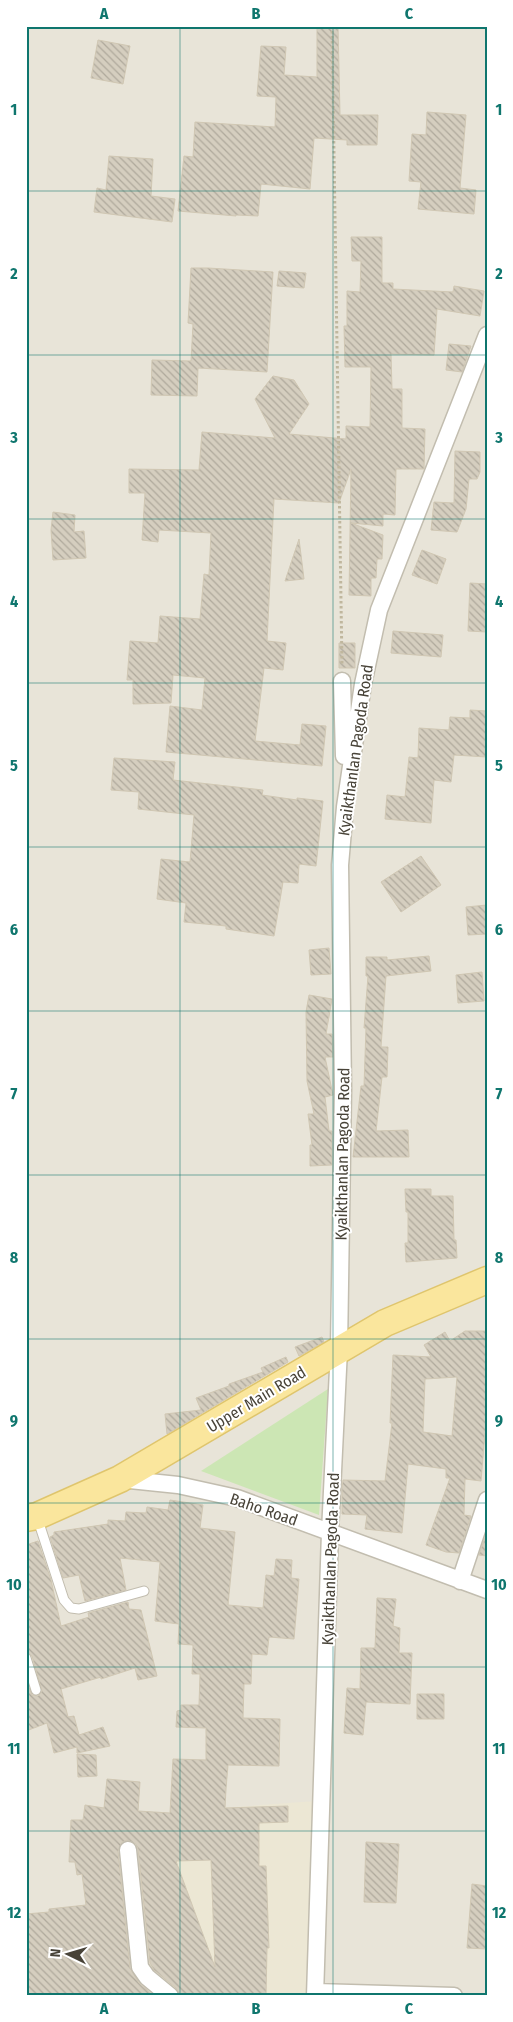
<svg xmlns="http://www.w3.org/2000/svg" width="513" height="2022" font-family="'Fira Sans Condensed',sans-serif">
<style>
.residential{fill:#e8e4d8}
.education{fill:#ece7d4}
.grass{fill:#cce6b4}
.building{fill:url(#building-back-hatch);stroke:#d0c7b3;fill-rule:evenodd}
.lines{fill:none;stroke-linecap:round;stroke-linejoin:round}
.service-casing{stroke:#c2bdaf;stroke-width:11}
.minor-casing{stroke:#c2bdaf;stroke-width:19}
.primary-casing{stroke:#dfc56d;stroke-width:29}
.path{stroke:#c0b79e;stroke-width:3;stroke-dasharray:2.5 2.5;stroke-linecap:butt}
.service{stroke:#fff;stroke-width:9}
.minor{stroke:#fff;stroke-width:16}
.primary{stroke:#fae69d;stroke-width:26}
.grid{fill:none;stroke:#0f766e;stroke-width:1;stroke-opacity:0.55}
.labels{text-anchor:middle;stroke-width:4;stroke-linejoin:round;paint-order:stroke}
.street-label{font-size:16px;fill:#484338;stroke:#fff}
.neatline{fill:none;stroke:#0f766e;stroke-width:2}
.grid-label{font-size:16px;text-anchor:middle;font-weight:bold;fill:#0f766e}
</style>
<defs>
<pattern id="building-back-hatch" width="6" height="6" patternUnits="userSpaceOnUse" patternTransform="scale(1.25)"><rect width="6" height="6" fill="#d5cebf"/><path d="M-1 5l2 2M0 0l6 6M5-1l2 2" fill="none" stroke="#afa99c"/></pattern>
</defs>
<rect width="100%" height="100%" fill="#f4f2ea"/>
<path class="residential" d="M26 26H487V1996H26Z"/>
<path class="education" d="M316 1801 308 1996H179L166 1988 147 1984 135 1856 180 1811Z"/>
<path class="grass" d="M328 1389 319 1515 201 1471Z"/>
<path class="building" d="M317 26H338L340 115H378L377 145H347V140L314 138 310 189 261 184 258 216 236 215V216L178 211 184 156 193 157 195 122 275 127 276 97 257 96 261 46 286 47 284 75 317 77Z
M98 40 130 46 123 84 91 78Z
M427 112 466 115 460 188 476 190 474 214 418 209 421 182 409 181 412 134 426 135Z
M109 156 153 159 151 196 175 199 172 222 94 212 97 188 106 190Z
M351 237H382V283H393V289L453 292 454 286 484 291 480 316 437 309 434 355 391 354 392 389H402V428L425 429 424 469H396L395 515 383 514V526L351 523 383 535 382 559H377L376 578H371V596L349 595 351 469 339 503 274 499 267 641 286 643 283 670 264 668 255 741 300 745 302 724 326 726 322 766 166 752 170 706 202 710 205 678 173 675 171 703 133 704V680H127L130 641 158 643 160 616 200 619 204 574 209 575 211 533 159 530 158 542 142 540 145 493H129V469L199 470 202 432 275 438 255 399 273 376 294 380 309 404 289 434 346 439V426L370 427 371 367H345L344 326H347V291L360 292 361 261H352Z
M191 268H208L273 272 267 372 198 368 197 396 151 395 152 360 191 361 193 324 188 323Z
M279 271 306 273 304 288 277 286Z
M449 344 471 346 462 372 446 370Z
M455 451 480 452V472L477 479H469L466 509 457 532 431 530 434 502 454 503Z
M53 512 75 515 74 532 84 531 86 558 53 560 51 530Z
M299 539 304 579 285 581Z
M422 550 446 559 437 584 412 575Z
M470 583 487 584V632L468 631Z
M393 631 443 635 441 657 391 653Z
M339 643H355V668H339Z
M470 710 487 711V757L454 755 451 782 434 780 431 823 385 819 387 795 405 797 409 757 418 758 419 728 449 730 450 717 470 718Z
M114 758 175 762 173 780 263 790 262 795 297 800V798L323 801 316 866 299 864 298 883 283 882 274 936 226 929V926L184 922 186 903 157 899 161 859 190 862 194 815 138 809 139 792 111 790Z
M421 856 441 885 401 912 381 882Z
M487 905V934L468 935 466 907Z
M329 948 331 974 311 975 309 950Z
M429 956 431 971 386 976 381 1047H388L387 1077H382L376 1131 408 1130 409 1157H353L361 1086H364L366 1028H364L368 976H366V957H387V960Z
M482 972 484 1001 458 1003 456 975Z
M309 995 332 999 326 1034H332L333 1057H325L333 1095 325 1097 329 1131H332V1165L310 1166V1145H312L308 1114H314L307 1081 306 1012Z
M405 1189H431V1196H453L454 1240H456L457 1258 406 1262 405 1243H408V1212H406Z
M465 1331H487V1433H485L481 1481 465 1479 464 1515 471 1516 459 1553 446 1552 426 1545 450 1478H446V1469L408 1464 402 1533 365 1529 367 1515 342 1514V1488L343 1480 385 1481 392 1423H390L393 1355 431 1357 424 1345 445 1332 450 1341ZM457 1377 452 1436 423 1432 425 1379Z
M322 1337 324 1342 299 1356 295 1347Z
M286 1357 288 1362 167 1434 165 1414 201 1410 196 1398 229 1386V1384L263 1372 261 1368Z
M170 1500 203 1505 200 1528 235 1532 228 1605 263 1608 266 1575 274 1576 276 1559 292 1560 291 1578 299 1579 294 1639 269 1637 267 1655 252 1654 251 1684H244L243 1718 280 1719 279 1766 228 1765 226 1789 225 1808 288 1806V1822L259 1823V1866H266L269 1948H267L266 1996 180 1995 176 1988 154 1970 150 1963 138 1849 136 1844 127 1840 122 1842 118 1851 130 1968 139 1983 154 1996H26V1914L49 1912V1909L86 1905 82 1874 77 1875 75 1862H69L71 1820H83L85 1805 104 1808 107 1779 140 1782 138 1811 170 1813 173 1759 206 1760V1728L176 1727 177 1711 181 1710V1705H199L200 1674H192L193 1645 178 1644 179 1624 155 1621 160 1562 120 1558 126 1590 85 1601 79 1575 63 1578 50 1537 54 1535V1532L108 1524V1520L125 1521 126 1512 146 1513 147 1507 168 1510ZM211 1860 215 1967 176 1861Z
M487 1532V1556L479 1555Z
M38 1541 51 1580 61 1626 89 1617 88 1613 128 1602 129 1609 141 1610 157 1676 138 1680 135 1668 101 1679V1677L61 1689 68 1717 74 1716 79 1735 103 1727 110 1746 77 1753V1747L54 1753 47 1723 26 1731V1680L32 1695 38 1696 42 1691 32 1656 26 1652V1545Z
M377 1598 396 1599 393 1626 400 1628 399 1653H412L410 1704 366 1702 363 1735 344 1733 347 1688 360 1689 361 1648H375Z
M417 1694H444V1719H417Z
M77 1754 96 1755 97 1776 78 1777Z
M366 1842 399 1844 396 1903 364 1902Z
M472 1884 487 1886V1949L467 1948Z"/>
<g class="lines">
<defs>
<path id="service" d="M37 1517 64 1600 71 1608 79 1609 144 1591
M26 1658 36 1690"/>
<path id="minor" d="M342 681 344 756
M120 1479 178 1485 237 1498 487 1590
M460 1581 487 1500
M128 1850 140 1967 147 1977 170 1996
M316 1992 454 1996
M315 1996 330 1532 339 1349 343 1088 340 865 345 807 363 684 379 610 487 335"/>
<path id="primary" d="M26 1518 37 1516 120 1479 385 1323 487 1280"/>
</defs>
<use href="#service" class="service-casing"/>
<use href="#minor" class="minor-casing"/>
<use href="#primary" class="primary-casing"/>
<path class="path" d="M332 26 342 665"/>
<use href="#service" class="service"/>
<use href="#minor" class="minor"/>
<use href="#primary" class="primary"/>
</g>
<path class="grid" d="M180 26V1996M333 26V1996M26 191H487M26 355H487M26 519H487M26 683H487M26 847H487M26 1011H487M26 1175H487M26 1339H487M26 1503H487M26 1667H487M26 1831H487"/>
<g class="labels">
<g class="street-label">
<text transform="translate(355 750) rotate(-82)" y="6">Kyaikthanlan Pagoda Road</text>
<text transform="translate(342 1154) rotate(-89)" y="6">Kyaikthanlan Pagoda Road</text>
<text transform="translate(256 1399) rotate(-31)" y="6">Upper Main Road</text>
<text transform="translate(264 1509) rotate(19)" y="6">Baho Road</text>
<text transform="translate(330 1559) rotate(-88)" y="6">Kyaikthanlan Pagoda Road</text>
</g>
</g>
<rect width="513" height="2022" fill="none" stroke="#ffffff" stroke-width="55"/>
<g transform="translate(68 1954) rotate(275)" stroke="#ffffff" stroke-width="4" paint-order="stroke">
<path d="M0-4L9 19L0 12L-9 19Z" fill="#484338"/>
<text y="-8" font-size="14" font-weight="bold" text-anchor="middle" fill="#484338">N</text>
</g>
<rect x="28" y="28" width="458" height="1966" class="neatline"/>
<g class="grid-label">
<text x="104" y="19">A</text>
<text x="256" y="19">B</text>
<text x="409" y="19">C</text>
<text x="14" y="115">1</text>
<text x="499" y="115">1</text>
<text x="14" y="279">2</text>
<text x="499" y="279">2</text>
<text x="14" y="443">3</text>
<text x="499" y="443">3</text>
<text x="14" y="607">4</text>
<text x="499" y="607">4</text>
<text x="14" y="771">5</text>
<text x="499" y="771">5</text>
<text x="14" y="935">6</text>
<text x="499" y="935">6</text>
<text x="14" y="1099">7</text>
<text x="499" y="1099">7</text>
<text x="14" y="1263">8</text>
<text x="499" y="1263">8</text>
<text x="14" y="1426">9</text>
<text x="499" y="1426">9</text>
<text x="14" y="1590">10</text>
<text x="499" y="1590">10</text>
<text x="14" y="1754">11</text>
<text x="499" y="1754">11</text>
<text x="14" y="1918">12</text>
<text x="499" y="1918">12</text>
<text x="104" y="2014">A</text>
<text x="256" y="2014">B</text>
<text x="409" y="2014">C</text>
</g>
</svg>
